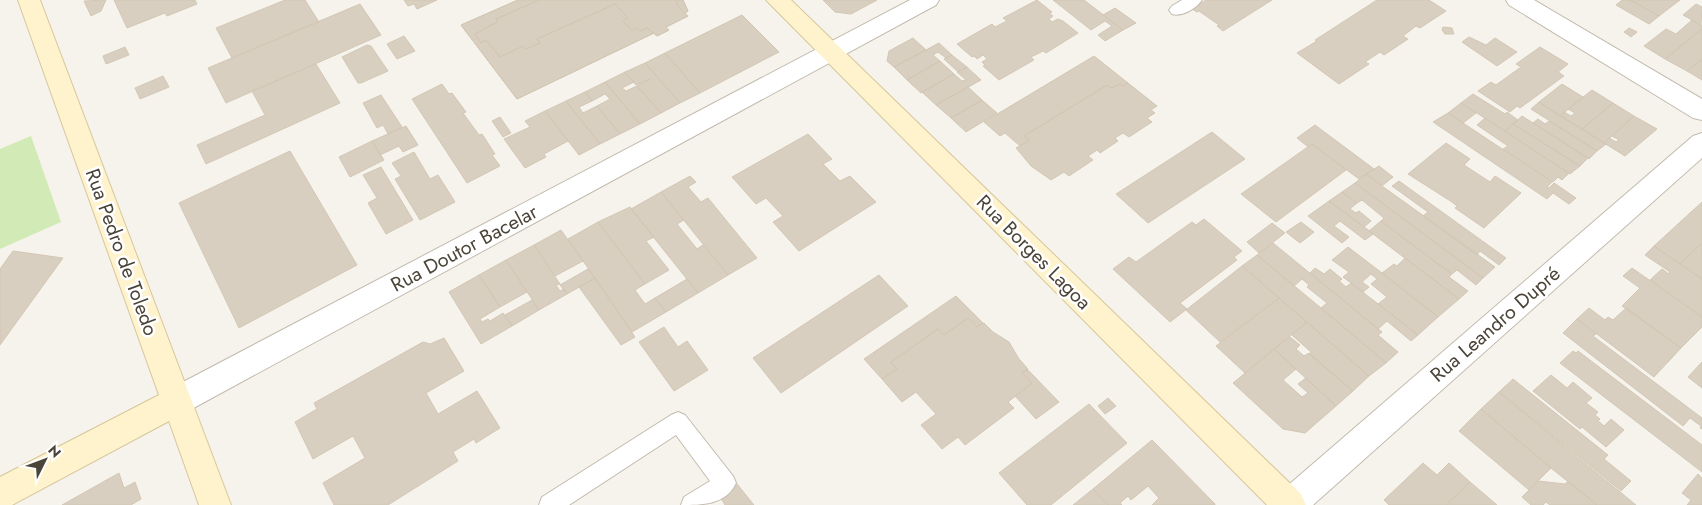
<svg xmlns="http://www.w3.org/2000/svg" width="1702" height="505" font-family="Jost,sans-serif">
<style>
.green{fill:#d2eab5}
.building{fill:#d8cfc1;stroke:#d3c7b4}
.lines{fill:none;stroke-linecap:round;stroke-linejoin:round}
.lane-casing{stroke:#c2bbae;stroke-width:2}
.street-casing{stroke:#c2bbae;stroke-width:2}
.secondary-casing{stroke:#d6c79b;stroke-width:2}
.lane{fill:#fff;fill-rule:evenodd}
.street{fill:#fff;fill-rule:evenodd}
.secondary{fill:#fff3cd;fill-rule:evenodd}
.labels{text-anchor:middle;stroke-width:5;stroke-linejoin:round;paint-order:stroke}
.street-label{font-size:20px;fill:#4b4439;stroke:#fff}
</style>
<rect width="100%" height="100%" fill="#f6f3ec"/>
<path class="green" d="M31 136 61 222 0 249V149Z"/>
<path class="building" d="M106 0 101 11 91 16 84 1Z
M114 0H195L197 4 167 16 165 13 127 28Z
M285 0H305L319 22 232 58 216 28Z
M404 0H437L417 9 414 4 408 6Z
M518 0H539L496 19 497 22 475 34 481 43 486 40 500 57 523 46 526 49 540 43 537 39 615 4 628 18 623 21 631 30 637 28 640 31 647 28 654 33 517 99 461 25Z
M518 0H683L688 11 685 13 688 16 666 27 669 30 657 36 654 33 517 99 461 25Z
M539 0H677V5L688 16 666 27 669 30 657 36 647 28 640 31 637 28 631 30 623 21 628 18 615 4 537 39 540 43 526 49 523 46 500 57 486 40 481 43 475 34 497 22 496 19Z
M677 0H683L688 11 685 13 677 5Z
M823 0H877L851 14 835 12Z
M1037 0 1052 12 1049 13 1053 16 1049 19 1052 22 1058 19 1063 21 1078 33 1046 53 1043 51 1031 57 1034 60 999 80 983 66 985 65 982 62 987 59 983 55 977 59 974 56 972 57 957 44 992 24 995 27 1007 21 1003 18Z
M1053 0H1084L1123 30 1105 41 1098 35 1112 26 1105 21 1091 30Z
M1206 0H1272L1223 31 1217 26 1219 25 1199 11 1197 12 1192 9Z
M1377 0H1429L1446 11 1420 28 1416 26 1403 36 1408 39 1384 55 1380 52 1365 62 1369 64 1339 84 1297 53 1317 41 1315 40Z
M1622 0H1630L1659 16 1649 24 1616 5Z
M1630 0H1680L1659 16Z
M360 4 381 35 226 103 208 68Z
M1696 4 1702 7 1701 25 1683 15Z
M1115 8 1136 23 1123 30 1103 15Z
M742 15 779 52 700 93 665 53Z
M1692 20 1702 26V29L1665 59 1644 46 1666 29 1676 34Z
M1443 27 1452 28 1454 34H1445L1442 30Z
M1629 28 1637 32 1631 37 1624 32Z
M1702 29V59L1687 71 1665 59Z
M404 36 415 51 397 59 387 44Z
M1469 37 1486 45 1495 38 1517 52 1497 66 1462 42Z
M913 38 926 50 894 67 887 61 889 51Z
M939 43 952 55 946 58 938 52 933 55 940 61 907 80 894 67Z
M367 45 371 46 388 71 361 83H358L342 57Z
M125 47 129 55 106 64 103 56Z
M1540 47 1568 64 1558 72 1564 76 1520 108 1517 106 1510 112 1478 91 1491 82 1496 85 1521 67 1516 64Z
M665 53 700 93 680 103 645 63Z
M952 55 953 56 967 67 958 72 944 59Z
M1094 56 1128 83 1123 86 1120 84 1111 88 1107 85 1024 136 1029 140 1020 146 1005 133 1000 136 984 122Z
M1702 59V80L1687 71Z
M940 61 954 74 921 93 907 80Z
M645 63 680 103 661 113 637 86 650 79 636 85 625 72Z
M316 64 340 103 206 164 197 145 265 115 252 91Z
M967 67 981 80 936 105 922 92 954 74 962 81 966 80 957 72Z
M625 72 634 82 622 88 626 91 637 86 661 113 640 124 605 82Z
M163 76 169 87 140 99 135 88Z
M605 82 640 124 620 134 597 106 610 99 605 94 592 101 585 92Z
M1128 83 1157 106 1151 110 1155 113 1147 118 1152 122 1129 137 1123 133 1115 138 1118 141 1100 153 1097 150 1088 156 1093 160 1069 176 1064 172 1051 180 1031 166 1016 148 1029 140 1024 136 1107 85 1111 88 1120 84 1123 86Z
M442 84 449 94 452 93 466 112 463 113 479 135 482 134 495 154 492 155 500 166 467 183 412 99Z
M1562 84 1583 97 1560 116 1539 102Z
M968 87 982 100 951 118 936 105Z
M1592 90 1613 103 1582 129 1560 116 1564 112 1571 116 1575 113 1568 109Z
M585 92 592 101 579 107 583 113 597 106 620 134 600 144 566 101Z
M1473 94 1505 114 1507 112 1518 120 1505 131 1461 103Z
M381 95 402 127 388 134 383 125 377 128 363 103Z
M982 100 997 113 966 132 951 118Z
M566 101 600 144 579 155 545 111Z
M1539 102 1593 136 1606 144 1597 151 1531 109Z
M1461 103 1476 113 1463 123 1448 113Z
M1613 103 1634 116 1604 143 1582 129Z
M545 111 568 141 544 154 546 157 525 168 504 139 530 127 525 121Z
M1448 113 1552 182 1547 187 1549 188 1554 183 1576 198 1569 204 1553 193 1547 199 1433 122Z
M1522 116 1588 158 1580 166 1513 124Z
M1634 116 1657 129 1625 156 1604 143 1609 138 1616 142 1619 140 1612 136Z
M500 117 511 133 503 137 492 121Z
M1485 118 1553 163 1569 173 1562 180 1558 177 1553 182 1503 149 1508 146 1477 125Z
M1538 119 1545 124 1549 121 1597 151 1589 159 1533 123Z
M1513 124 1580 166 1570 174 1505 131Z
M1315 125 1374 169 1359 179 1312 144 1307 146 1297 138Z
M406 126 418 145 403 152 399 146 380 155 372 141Z
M1212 132 1245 159 1148 223 1116 194Z
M808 134 832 159 823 164 840 181 850 176 876 202 799 251 773 222 783 216 766 198 756 204 732 177Z
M372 141 384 160 350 177 339 157Z
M1446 143 1470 159 1464 165 1490 182 1495 176 1521 193 1484 228 1455 208 1457 206 1452 202 1408 174Z
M1312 144 1346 170 1276 222 1241 194Z
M290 151 357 265 239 328 179 203Z
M414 152 430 179 438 175 455 202 420 220 395 179 401 176 392 163Z
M1379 166 1393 177 1382 186 1366 174Z
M381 167 413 220 386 234 368 203 377 198 363 175Z
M1366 174 1382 186 1495 267 1483 278 1355 183Z
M690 176 696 182 688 187 701 202 708 198 757 258 728 275 661 192Z
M1399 181 1506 258 1499 265 1480 251 1477 255 1423 216 1428 212 1392 186Z
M1355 183 1483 278 1476 285 1457 270 1452 274 1434 261 1381 221 1384 218 1362 200 1357 203 1342 192Z
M661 192 684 220 677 224 697 249 703 245 728 275 698 293 631 209Z
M1342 192 1357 203 1350 209 1356 213 1359 211 1371 221 1364 227 1329 201Z
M1329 201 1371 232 1373 234 1365 240 1340 221 1334 226 1349 237 1342 243 1308 216Z
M1702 202V243L1680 264 1654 246Z
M630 207 654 237 646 241 669 270 645 284 598 222Z
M1204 219 1242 251 1234 257 1237 260 1180 303 1187 309 1170 322 1113 269 1129 257 1136 262 1192 222 1196 225Z
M1381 221 1452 274 1449 277 1468 291 1459 299 1369 231Z
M598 222 645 284 635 290 645 304 655 298 666 312 632 332 568 239Z
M1301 222 1314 232 1300 243 1286 232Z
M1272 223 1285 233 1259 253 1247 242Z
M561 230 583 261 555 276 534 245Z
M1273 243 1382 332 1378 335 1398 352 1386 363 1321 308 1327 303 1307 287 1309 285 1302 279 1294 286 1257 255Z
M1702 243V279L1680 264Z
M534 245 560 284 556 285 560 291 564 289 567 294 539 310 506 260Z
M1654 246 1702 279V317L1650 280 1662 269 1669 274 1670 272 1645 255Z
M1348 247 1382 273 1438 317 1418 335 1378 304 1387 297 1371 284 1377 279 1371 274 1362 282 1369 287 1363 292 1343 277 1349 272 1332 260Z
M13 251 63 258 0 345V269Z
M1257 255 1321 308 1386 363 1369 376 1242 266Z
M1405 258 1459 299 1438 317 1382 273 1394 264 1397 266Z
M506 260 527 292 500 307 479 275Z
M1242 266 1279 298 1220 342 1186 310Z
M1315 268 1324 274 1330 269 1342 279 1339 281 1346 287 1351 283 1418 335 1411 341 1387 321 1378 329 1310 273Z
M1632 268 1702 317V327L1681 348 1622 306 1640 288 1623 276Z
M588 269 595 278 567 294 560 285Z
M479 275 500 307 480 319 482 322 488 319 490 321 503 313 512 326 481 344 449 292Z
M879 275 908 306 781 393 753 358Z
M595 278 635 337 621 345 579 287Z
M687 279 698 293 666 312 655 298Z
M956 296 983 323 977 327 968 318 944 335 938 329 891 362 897 369 882 379 864 359Z
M1279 298 1307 322 1245 373 1216 346Z
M532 300 539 310 512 326 505 315Z
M1589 308 1605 320 1608 317 1613 320 1626 308 1681 348 1654 377 1577 319Z
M968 318 977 327 984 323 993 332 1009 342 1019 359 1028 369 1022 373 1032 383 1008 402 1014 408 965 445 958 437 942 449 921 425 936 414 916 392 902 402 882 379 897 369 891 362 938 329 944 335Z
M1577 319 1596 334 1593 336 1702 418V429L1700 428 1701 426 1690 418 1683 426 1563 333Z
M1307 322 1369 376 1353 391 1309 354 1311 352 1292 335Z
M664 327 678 347 687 341 708 370 674 391 639 342Z
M1290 337 1300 345 1296 349 1304 356 1309 353 1353 391 1336 406 1274 349Z
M444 338 464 371 426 393 438 414 477 391 500 428 476 443 474 439 453 452 458 461 388 505H334L323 483 365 458 353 436 313 459 295 422 317 409 314 403 423 342 430 344Z
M1274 349 1296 369 1283 380 1302 397 1308 393 1298 384 1306 378 1336 406 1305 433 1283 429 1233 383Z
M1573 351 1576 353 1578 351 1702 445V472L1560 363Z
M1702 362V388L1688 377Z
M1027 369 1059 402 1036 419 1015 396 1032 383 1022 373Z
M1551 375 1567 388 1573 382 1592 398 1586 403 1598 412 1595 415 1600 419 1598 421 1604 426 1611 419 1624 430 1606 447 1582 427 1580 429 1533 391Z
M1513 379 1608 455 1604 459 1631 481 1621 491 1499 392Z
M1499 392 1576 456 1636 505H1597L1551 468 1481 409Z
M1108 398 1116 406 1105 414 1098 406Z
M1089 404 1127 443 1051 505H1027L999 473Z
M1481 409 1551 468 1529 490 1459 431Z
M1152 440 1215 504V505H1152L1159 498 1148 486 1131 500 1128 496 1120 503 1122 505H1108L1093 489Z
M1423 463 1437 475 1449 463 1470 482 1446 505H1389L1384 500Z
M119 473 124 488 135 482 141 499 131 505H62Z
M1698 474 1702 478V505H1687L1691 500 1682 493Z
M1538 481 1565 484 1568 481 1597 505H1550L1546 502 1543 505H1531L1522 497Z
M1470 482 1497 505H1446Z
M737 484 754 505H725L719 495Z
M1093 489 1108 505H1073Z"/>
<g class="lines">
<defs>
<path id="lane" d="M1182 0H1202C1196 9 1181 17 1172 14L1169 10 1172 6Z
M678 412 685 415 733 476 736 483C726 505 702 505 681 505L684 497 710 481 676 435 569 505H539L542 497 671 415Z"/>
<path id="street" d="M910 0H939L936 5 188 411 177 415 166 411 162 401 166 391Z
M1506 0H1534L1702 99V120L1693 118 1509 5Z
M1702 133V158L1313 505H1273L1278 494 1693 136Z"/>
<path id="secondary" d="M18 0H40L231 505H199L169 421 12 505H0V477L159 395Z
M766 0H791L1301 494 1306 505H1267Z"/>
</defs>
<use href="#lane" class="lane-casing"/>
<use href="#street" class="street-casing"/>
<use href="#secondary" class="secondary-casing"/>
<use href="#lane" class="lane"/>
<use href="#street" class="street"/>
<use href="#secondary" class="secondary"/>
</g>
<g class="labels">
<g class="street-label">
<text transform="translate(464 248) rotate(-28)" y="7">Rua Doutor Bacelar</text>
<text transform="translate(122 252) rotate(70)" y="7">Rua Pedro de Toledo</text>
<text transform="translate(1034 252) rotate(45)" y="7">Rua Borges Lagoa</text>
<text transform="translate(1495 324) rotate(-41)" y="7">Rua Leandro Dupré</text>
</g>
</g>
<g transform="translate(45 460) rotate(48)" stroke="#ffffff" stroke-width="4" paint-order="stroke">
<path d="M0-4L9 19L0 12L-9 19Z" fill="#4b4439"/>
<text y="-8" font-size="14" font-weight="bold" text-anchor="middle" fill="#4b4439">N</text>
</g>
</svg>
